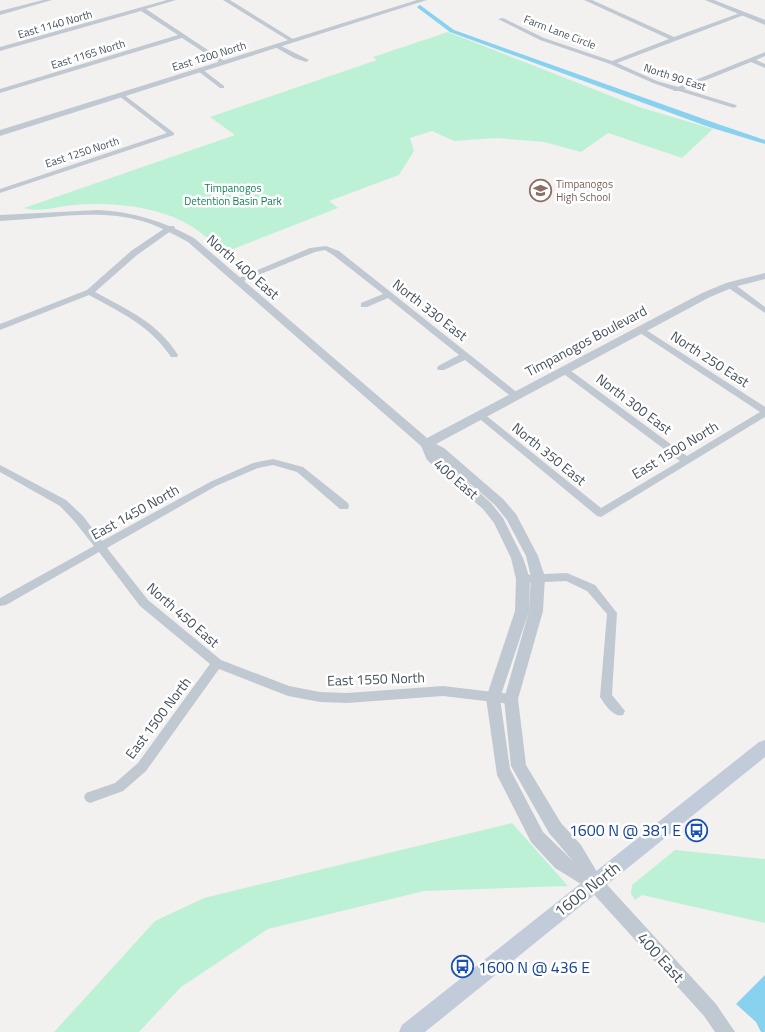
<svg xmlns="http://www.w3.org/2000/svg" width="765" height="1032" font-family="'Titillium Web',sans-serif">
<style>
.green{fill:#bdf1d6}
.water{fill:#88d2f0}
.lines{fill:none;stroke-linecap:round;stroke-linejoin:round}
.canal{fill:#88d2f0;fill-rule:evenodd}
.minor{fill:#c0c9d2;fill-rule:evenodd}
.tertiary{fill:#c0c9d2;fill-rule:evenodd}
.secondary{fill:#c2cbd9;fill-rule:evenodd}
.labels{text-anchor:middle;stroke-width:5;stroke-linejoin:round;paint-order:stroke}
.far-street-label{font-size:11px;fill:#47515e;stroke:#fff}
.far-education-label{font-size:11px;fill:#785e54;stroke:#fff;text-anchor:start}
.far-park-label{font-size:11px;fill:#138455;stroke:#fff}
.street-label{font-size:14px;fill:#47515e;stroke:#fff}
.near-transit-label{font-size:16px;fill:#164399;stroke:#fff;text-anchor:end}
.near-street-label{font-size:16px;fill:#47515e;stroke:#fff}
</style>
<rect width="100%" height="100%" fill="#f3f0f0"/>
<path class="green" d="M448 32 639 107 713 129 682 158 608 133 581 152 544 142 497 138 454 141 432 131 410 138 414 151 399 175 329 201 338 208 223 253C214 244 205 235 194 228 160 206 113 202 74 205 59 206 39 213 24 208L235 135 210 117 377 60 373 57Z
M512 823 568 886 424 891 268 929 181 987 139 1032H54L155 921 204 898Z
M675 850 765 859V923L642 895 635 900 631 894 632 885Z"/>
<path class="water" d="M765 975V1032H761L756 1022 736 1004Z"/>
<g class="lines">
<path class="canal" d="M420 5 454 30 715 123 765 140V144L709 127 450 32 418 8 417 7Z"/>
<path class="minor" d="M43 0H52L0 15V11Z
M167 0H176L146 9 226 62V64H222L182 38 0 93V89L178 35 141 11 0 51V47Z
M223 0H230L296 41 291 42Z
M584 0H592L674 37 740 13H744V15L617 63 657 81 678 87 765 52V56L756 60 765 64V68L751 62 684 89 736 105 737 106 734 108 679 91H674L673 90 653 83 610 64 540 40 498 19 503 18 544 38 612 61 669 39Z
M277 44 309 60 306 62 294 58 275 47 274 46Z
M198 69H202L224 86V88H220L198 71Z
M119 94H123L174 133V135L0 193V189L167 133 119 96Z
M168 226H174L175 228 137 255 95 292C128 310 157 322 178 355L177 357H171C151 326 120 312 89 295L0 330V324L87 290 131 251Z
M326 246 339 251 519 394 520 396 519 398H513L465 360 444 370H438L437 368 438 366 459 355 388 298 367 307H361V303L383 294 333 255 325 250 315 252 241 282H235L234 280 310 248Z
M727 283H733L765 307V313L727 287Z
M640 326 765 407V417L601 517 597 516 475 415 480 412 483 413 601 508 680 461 561 372 560 370 561 368H567L687 456 760 412 637 331 636 329Z
M273 459 303 467 348 503 349 506 348 509H340L297 472 273 465 258 468 216 486 107 548 148 600 221 660 289 686 320 692 347 693 443 686 511 694 515 696 517 699 515 702 511 704 443 696 347 703 320 702 288 696 219 669 146 771 123 791 90 803 86 801 84 797 86 793 115 783 138 763 210 664 140 606 99 552 6 605 0 606V598L94 546 75 522 60 506 0 472V465L66 500 83 516 102 541 210 482 253 463Z
M567 573 595 585 617 613 612 695 625 711 623 715C614 718 605 705 600 697L607 614 587 591 566 581 523 583 519 582 518 579 519 576 523 575Z"/>
<path class="tertiary" d="M417 0H427L0 136V130Z
M705 0H714L765 20V25Z
M98 210C134 212 163 221 194 238L427 438 702 293 726 283 765 273V279L734 287 710 297 436 444 444 448 503 499 516 514 538 556 545 577 543 611 518 699 526 765 561 823 581 845 600 877 716 1004 735 1032H715L704 1016 589 889 555 868 531 842 497 775 486 698 515 611 516 579 511 558 494 523 483 509 427 460 421 446 188 242C173 234 159 226 142 221 97 208 46 219 0 221V215ZM436 454 495 505 507 520 526 556 531 577 529 611 504 699 511 766 549 833 573 861 543 832 510 769 500 698 529 611 530 579 523 558 503 518 491 503Z"/>
<path class="secondary" d="M765 740V757L425 1032H399L402 1025 759 742Z"/>
</g>
<defs>
<symbol id="school-ring" viewBox="-11 -11 22 22"><circle r="9.5" fill="#fff" stroke="#8d6e63" stroke-width="1.5"/><path d="M0-5L7-2L0 1L-7-2ZM-4 1L0 2.5L4 1V4Q0 6-4 4Z" fill="#8d6e63"/></symbol>
<symbol id="bus-ring" viewBox="-11 -11 22 22"><circle r="9.5" fill="#fff" stroke="#1a4fb4" stroke-width="1.5"/><path d="M-5-6H5V4H4V6H2V4H-2V6H-4V4H-5ZM-3.5-4V0h7V-4ZM-3.5 1.2v1.5H-2V1.2ZM2 1.2v1.5H3.5V1.2Z" fill="#1a4fb4"/></symbol>
</defs>
<g fill-rule="evenodd">
<use href="#school-ring" x="528" y="178" width="25" height="25"/>
<use href="#bus-ring" x="684" y="818" width="25" height="25"/>
<use href="#bus-ring" x="450" y="954" width="25" height="25"/>
</g>
<g class="labels">
<g class="far-street-label">
<text transform="translate(55 24) rotate(-16)" y="4">East 1140 North</text>
<text transform="translate(560 32) rotate(21)" y="4">Farm Lane Circle</text>
<text transform="translate(88 54) rotate(-17)" y="4">East 1165 North</text>
<text transform="translate(209 56) rotate(-17)" y="4">East 1200 North</text>
<text transform="translate(675 77) rotate(18)" y="4">North 90 East</text>
<text transform="translate(82 152) rotate(-18)" y="4">East 1250 North</text>
</g>
<g class="far-education-label">
<text x="556" y="188">Timpanogos<tspan x="556" dy="13">High School</tspan></text>
</g>
<g class="far-park-label">
<text x="233" y="192">Timpanogos<tspan x="233" dy="13">Detention Basin Park</tspan></text>
</g>
<g class="street-label">
<text transform="translate(243 267) rotate(41)" y="5">North 400 East</text>
<text transform="translate(430 310) rotate(38)" y="5">North 330 East</text>
<text transform="translate(586 341) rotate(-28)" y="5">Timpanogos Boulevard</text>
<text transform="translate(710 359) rotate(33)" y="5">North 250 East</text>
<text transform="translate(634 404) rotate(37)" y="5">North 300 East</text>
<text transform="translate(675 450) rotate(-31)" y="5">East 1500 North</text>
<text transform="translate(549 454) rotate(39)" y="5">North 350 East</text>
<text transform="translate(456 479) rotate(41)" y="5">400 East</text>
<text transform="translate(135 512) rotate(-29)" y="5">East 1450 North</text>
<text transform="translate(183 615) rotate(41)" y="5">North 450 East</text>
<text transform="translate(376 679) rotate(-2)" y="5">East 1550 North</text>
<text transform="translate(158 718) rotate(-53)" y="5">East 1500 North</text>
</g>
<g class="near-transit-label">
<text x="681" y="836">1600 N @ 381 E</text>
<text x="478" y="973" text-anchor="start">1600 N @ 436 E</text>
</g>
<g class="near-street-label">
<text transform="translate(587 889) rotate(-38)" y="6">1600 North</text>
<text transform="translate(661 957) rotate(48)" y="6">400 East</text>
</g>
</g>
</svg>
